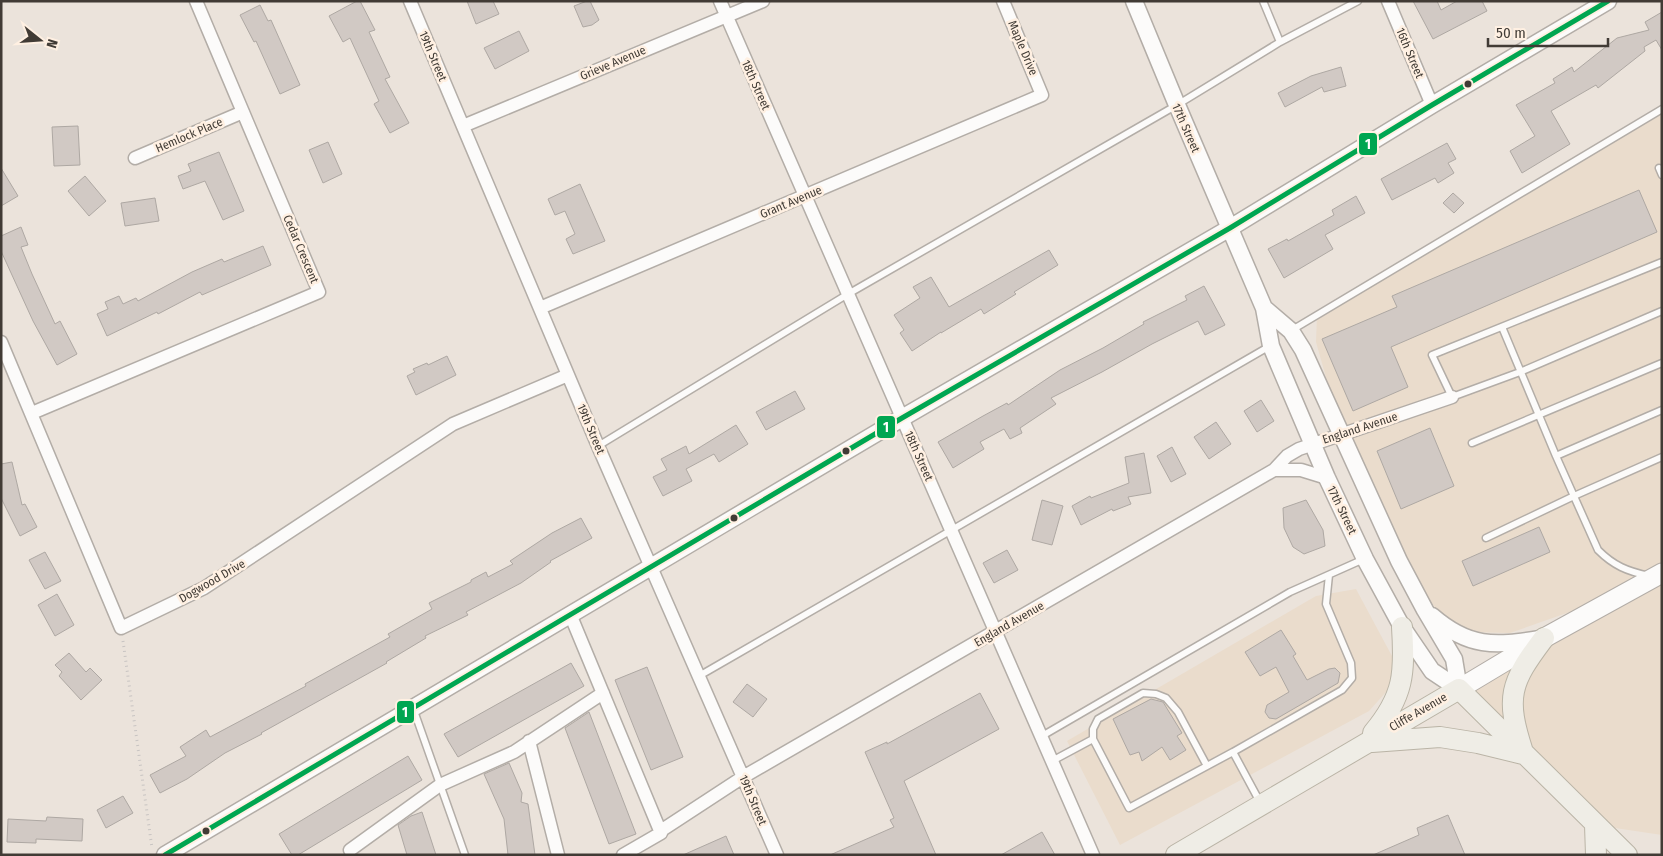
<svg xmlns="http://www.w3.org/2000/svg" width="1663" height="856" font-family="'Fira Sans Condensed',sans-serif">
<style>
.built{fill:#eadccc}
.building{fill:#d1c9c4;stroke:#aea8a3}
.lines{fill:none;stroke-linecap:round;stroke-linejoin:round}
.service-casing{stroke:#b3ada7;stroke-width:9}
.minor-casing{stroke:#b3ada7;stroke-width:15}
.tertiary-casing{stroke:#b3ada7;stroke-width:19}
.secondary-casing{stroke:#b3ada7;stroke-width:21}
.primary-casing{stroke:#bab4a6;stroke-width:22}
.path{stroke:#c8c4c2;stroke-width:3;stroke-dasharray:1 4;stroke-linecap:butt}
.service{stroke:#fcfbfa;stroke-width:6}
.minor{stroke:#fcfbfa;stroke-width:12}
.tertiary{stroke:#fcfbfa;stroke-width:16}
.secondary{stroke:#fcfbfa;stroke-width:19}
.primary{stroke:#efede6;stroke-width:20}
.bus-1-casing{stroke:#fff0e2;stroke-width:9}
.bus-1{stroke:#00a651;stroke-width:5}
.bus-dot{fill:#413b35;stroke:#fff0e2;stroke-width:2}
.labels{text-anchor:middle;stroke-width:5;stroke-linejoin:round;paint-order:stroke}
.street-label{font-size:12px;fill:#413b35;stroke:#fff0e2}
.line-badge{stroke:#fff0e2;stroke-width:2}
.badge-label{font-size:14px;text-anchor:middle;font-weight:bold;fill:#fff}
</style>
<rect width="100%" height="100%" fill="#ebe3db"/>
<path class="built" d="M1662 109V835L1595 825 1459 689 1624 593 1510 633 1467 632 1441 615 1399 561 1342 434 1316 342 1317 315Z
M1356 589 1393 658 1391 678 1387 691 1369 711 1120 845 1067 741 1316 596Z"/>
<path class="building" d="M357 1H360L375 30 369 32 390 77 385 79 409 123 390 133 374 104 379 101 350 38 343 42 329 16Z
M467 1H493L499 14 476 24Z
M587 1H590L599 20 592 25 583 27 574 6Z
M1413 1H1437L1441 10 1457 1H1482L1487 11 1433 39Z
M260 5 268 21 271 20 300 85 280 94 256 41 254 42 240 15Z
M1662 12V50L1656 40 1644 47 1645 51 1598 88 1596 85 1551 111 1570 144 1522 173 1510 151 1535 136 1516 105 1555 83 1553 79 1572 67 1574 72 1617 38 1649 30 1645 22Z
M519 31 529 51 495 69 484 48Z
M1341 67 1346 86 1324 92 1322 87 1285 107 1278 93 1311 76Z
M78 126 80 165 54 166 52 127Z
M328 142 342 174 323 183 309 150Z
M1447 143 1456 159 1448 163 1454 173 1438 183 1435 178 1392 200 1381 179Z
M219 152 244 211 223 220 205 181 183 189 178 176 191 171 188 164Z
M1 168 18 196 1 206Z
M85 176 106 201 89 216 68 191Z
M580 184 605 241 573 254 566 239 575 234 565 211 555 215 548 199Z
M1639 190 1657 232 1391 347 1408 387 1353 411 1322 339 1397 307 1392 296Z
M1453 193 1464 203 1454 213 1443 203Z
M1356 196 1365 213 1325 235 1333 249 1284 278 1268 249 1287 239 1288 241 1334 215 1332 210Z
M155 198 159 221 125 226 121 203Z
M21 227 28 245 21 247 32 274 55 324 60 321 77 354 57 365 33 321 1 251V236Z
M263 246 271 265 202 295 200 292 158 314 157 312 107 336 97 314 108 309 105 302 119 296 123 304 136 298 138 301 192 272 222 259 224 262Z
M1049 250 1058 265 1014 292 1016 294 984 314 981 309 941 333V332L912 351 900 333 904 330 894 315 920 298 913 287 931 277 949 307Z
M1204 286 1225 325 1205 335 1198 321 1152 344 1102 372 1051 398 1056 404 1020 428 1022 433 1010 439 1004 429 980 442 984 449 953 468 938 442 983 416 1007 403 1008 405 1060 370 1103 348 1144 324 1143 322 1187 300 1185 296Z
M447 356 456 375 416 395 407 376 415 372 413 369 427 363 428 365Z
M795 391 805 409 766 430 756 412Z
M1261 400 1274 421 1257 432 1244 411Z
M1216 422 1231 444 1209 459 1194 437Z
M736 425 748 444 719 462 714 454 686 469 692 481 663 496 653 477 667 470 661 459 686 446 689 454Z
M1430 428 1454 486 1401 509 1377 451Z
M1172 447 1186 474 1171 482 1157 456Z
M1144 453 1151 493 1128 497 1131 504 1113 511 1112 509 1081 525 1072 506 1090 496 1091 498 1129 483 1125 457Z
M12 462 22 505 25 504 37 527 20 536 1 498V464Z
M1042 500 1063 506 1052 545 1032 540Z
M1306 500 1323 530 1325 546 1304 554 1293 547 1284 528 1283 508Z
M581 518 592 538 550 561 551 562 521 583 466 612 468 615 425 636 426 638 386 662 387 663 261 733 262 734 225 753 187 779 160 793 150 775 186 756 180 747 206 730 210 737 306 686 305 684 390 637 388 634 432 609 429 603 471 582V580L486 572 488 577 513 564 510 561 552 533Z
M1539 527 1550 552 1473 586 1462 561Z
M1007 550 1018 570 994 583 983 563Z
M45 552 61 581 45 589 29 560Z
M57 594 74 625 55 636 38 605Z
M1281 630 1296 654 1293 656 1307 680 1329 669 1335 668 1340 673 1338 683 1276 719 1269 718 1265 712 1267 705 1289 692 1276 667 1260 676 1245 652Z
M69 653 86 672 90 668 102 680 81 700 59 676 62 672 55 665Z
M571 663 584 686 458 757 444 734Z
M647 667 683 757 651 770 615 680Z
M747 684 767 699 753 717 733 702Z
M980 693 999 729 904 781 936 855H830L894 827 890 820 894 818 865 752 887 742V744Z
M1151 699 1163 702 1182 733 1177 736 1186 750 1170 760 1162 747 1142 761 1139 752 1130 755 1113 719Z
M589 712 636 834 609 844 565 728Z
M408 756 422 780 298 855H292L279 834Z
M509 763 522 793 521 802 528 804 535 855H508L504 819 484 774Z
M123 796 133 813 106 828 97 810Z
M422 812 436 855H407L398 825 411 816Z
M1448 815 1465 855H1373L1419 835 1417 828Z
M47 817 83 819 82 841 36 839V843L7 842 8 819 46 821Z
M1042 832 1055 855H1001Z
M726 836 734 855H683Z"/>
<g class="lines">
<defs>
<path id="service" d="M1263 1 1280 42
M1659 168 1662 175
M1662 262 1432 355 1452 397 1520 372 1662 311
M1502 327 1556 456 1598 550C1614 566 1627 571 1649 576
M1292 330 1662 109
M1472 443 1662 363
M598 446 848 294 1177 105 1280 42 1358 1
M1556 456 1662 410
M1486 538 1574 496 1662 457
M699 676 1270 346
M413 708 465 855
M1042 736 1290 592 1364 559
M1093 739V729L1098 719 1143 693 1156 694 1166 698 1178 712 1207 766
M1233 752 1342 690 1352 678 1351 663 1326 604 1329 575
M1052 761 1093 739 1129 808 1233 752 1261 804"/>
<path id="minor" d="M410 1 598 446 777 855
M720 1 1093 855
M1388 1 1432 105
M463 126 763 1
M135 158 243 112
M540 308 1042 95 1003 1
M1 342 121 628 204 588 453 424 568 375
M32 413 319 292 196 1
M1274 470H1301L1327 478
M570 614 661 833
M529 741 558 855
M350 850 440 785 514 752 603 693
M623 855 661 833 662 830 743 777 1274 470 1287 456 1299 449 1452 397"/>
<path id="tertiary" d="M1134 1 1177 105 1264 308 1271 346 1327 478 1365 559 1402 627 1432 671 1459 689
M1264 308 1291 331 1303 350 1399 561 1425 610 1454 659 1459 689
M1432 616C1469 648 1494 646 1540 639
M165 855 902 418 1230 228 1432 105 1608 1"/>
<path id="secondary" d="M1459 689 1544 638 1662 573"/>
<path id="primary" d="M1373 733C1404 696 1405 673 1402 627
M1372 742 1440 737 1478 743 1523 754
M1523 752C1505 697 1510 683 1544 638
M1595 825 1596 855
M1176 855 1459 689 1627 855"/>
</defs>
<use href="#service" class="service-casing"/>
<use href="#minor" class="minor-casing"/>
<use href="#tertiary" class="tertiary-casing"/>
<use href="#secondary" class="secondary-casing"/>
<use href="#primary" class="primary-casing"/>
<path class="path" d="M123 641 152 848"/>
<use href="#service" class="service"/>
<use href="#minor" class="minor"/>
<use href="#tertiary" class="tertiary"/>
<use href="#secondary" class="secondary"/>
<use href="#primary" class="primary"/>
<defs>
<path id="bus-1" d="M165 855 902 418 1230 228 1432 105 1608 1"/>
</defs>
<use href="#bus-1" class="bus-1-casing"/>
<use href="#bus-1" class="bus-1"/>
</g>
<g class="bus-dot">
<circle cx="1468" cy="84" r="4.5"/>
<circle cx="846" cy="451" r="4.5"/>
<circle cx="734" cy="518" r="4.5"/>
<circle cx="206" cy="831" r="4.5"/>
</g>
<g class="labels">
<g class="street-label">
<text transform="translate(1023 48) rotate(67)" y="4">Maple Drive</text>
<text transform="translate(1410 53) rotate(67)" y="4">16th Street</text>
<text transform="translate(433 56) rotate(67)" y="4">19th Street</text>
<text transform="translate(613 63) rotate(-23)" y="4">Grieve Avenue</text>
<text transform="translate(756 85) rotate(66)" y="4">18th Street</text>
<text transform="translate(1186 128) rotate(66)" y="4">17th Street</text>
<text transform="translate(189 135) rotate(-23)" y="4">Hemlock Place</text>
<text transform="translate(791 202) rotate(-23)" y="4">Grant Avenue</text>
<text transform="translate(301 249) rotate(67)" y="4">Cedar Crescent</text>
<text transform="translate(1360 428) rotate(-18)" y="4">England Avenue</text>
<text transform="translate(591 429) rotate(67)" y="4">19th Street</text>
<text transform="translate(919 456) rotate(66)" y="4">18th Street</text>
<text transform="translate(1342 510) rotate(64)" y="4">17th Street</text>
<text transform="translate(212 581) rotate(-30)" y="4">Dogwood Drive</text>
<text transform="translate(1009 624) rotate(-30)" y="4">England Avenue</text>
<text transform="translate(1418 712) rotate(-30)" y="4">Cliffe Avenue</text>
<text transform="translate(753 800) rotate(67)" y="4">19th Street</text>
</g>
</g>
<g class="line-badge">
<rect x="1358" y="132" width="20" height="24" rx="5" fill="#00a651"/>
<rect x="876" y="415" width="20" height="24" rx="5" fill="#00a651"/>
<rect x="396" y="700" width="19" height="24" rx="5" fill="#00a651"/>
</g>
<g class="badge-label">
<text x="1368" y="149">1</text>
<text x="886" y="432">1</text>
<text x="405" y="717">1</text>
</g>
<rect width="1663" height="856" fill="none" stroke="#413b35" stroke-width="5"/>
<g transform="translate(40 40) rotate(107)" stroke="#fff0e2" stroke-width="4" paint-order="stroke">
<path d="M0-4L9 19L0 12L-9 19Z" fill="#413b35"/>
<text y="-8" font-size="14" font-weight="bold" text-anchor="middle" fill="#413b35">N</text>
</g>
<path d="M1488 38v8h120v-8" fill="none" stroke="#413b35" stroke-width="2.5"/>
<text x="1496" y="38" font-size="15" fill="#413b35" stroke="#fff0e2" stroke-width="4" paint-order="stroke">50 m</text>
</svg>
